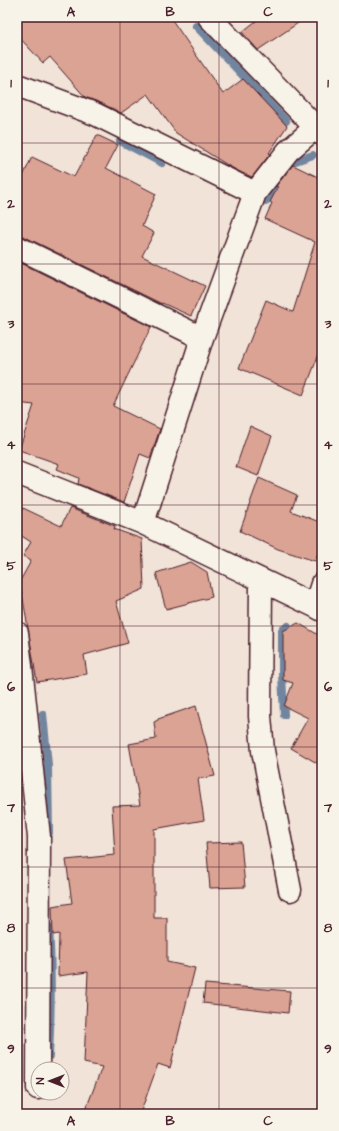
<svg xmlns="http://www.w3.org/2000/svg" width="339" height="1131" font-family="'Architects Daughter',sans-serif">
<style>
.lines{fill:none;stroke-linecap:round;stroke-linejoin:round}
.stream{stroke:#72859f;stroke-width:8}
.building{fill:#dba394;stroke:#4a1f2b}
.street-casing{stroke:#4a1f2b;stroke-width:25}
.street{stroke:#f7f3e8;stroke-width:22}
.grid{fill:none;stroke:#4a1f2b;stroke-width:1;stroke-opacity:0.55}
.neatline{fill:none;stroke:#4a1f2b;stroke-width:1.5}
.grid-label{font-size:13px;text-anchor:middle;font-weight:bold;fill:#4a1f2b}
</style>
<rect width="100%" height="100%" fill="#f1e3d7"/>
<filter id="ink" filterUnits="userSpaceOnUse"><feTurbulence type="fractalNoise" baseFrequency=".025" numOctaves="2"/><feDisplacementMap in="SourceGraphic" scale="8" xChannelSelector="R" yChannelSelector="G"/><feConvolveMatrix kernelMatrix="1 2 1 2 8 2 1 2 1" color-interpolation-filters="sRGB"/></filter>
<g filter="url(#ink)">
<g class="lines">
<path class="stream" d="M196 26 286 121
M120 141 162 163
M266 201 287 164 313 155
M43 714 48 765 49 833
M284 715 282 675V630L288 626
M49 1056C51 1013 52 970 49 927"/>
</g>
<path class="building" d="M17 17H170L223 94 243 79 287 126 269 153 270 154 252 177 242 173 229 166 176 133 148 94 121 113 101 103 85 97 50 57 43 63 17 35Z
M261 17H307L258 50 242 32Z
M97 135 118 145 106 168 156 194 142 226 154 233 142 256 205 286 191 316 162 303V304L23 236 17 235V173L23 176 32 157 74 177Z
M293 165 322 179V346L303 395 239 368 266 300 293 312 315 242 265 219 272 203 270 202 278 187 276 186Z
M17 261 151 327 113 406 160 429 150 458 140 454 124 502 78 484 79 478 57 469 59 464 19 450 34 405 17 403Z
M250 426 272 436 258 476 236 467Z
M259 478 297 495 291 511 322 523V541L315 561 278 549 240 531Z
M23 508 61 526 70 508 115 526 114 529 142 539 144 589 116 601 128 643 84 655 87 674 37 682 20 581 31 561 23 556 31 542 17 533V519Z
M191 562 207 572 212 597 166 609 156 573Z
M298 623 322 637V766L291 748 308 718 284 706 293 683 283 680V631Z
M196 706 215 776 198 779 204 820 154 829V918H167V962L195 968 170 1068 158 1064 140 1114H99L86 1109 102 1067 84 1063 88 972 58 976 59 934 53 935 52 906 72 903 66 860 115 855 112 806 140 805 129 744 156 739 154 722 158 720V719Z
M241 842 245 887 210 888 206 843Z
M205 984 290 991 288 1013 203 1003Z"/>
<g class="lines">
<defs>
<path id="street" d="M209 17 322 134
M17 85 95 114 255 193
M17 247 202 338
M17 473 143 523 315 606 322 610
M143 523 202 338 255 193 288 151 316 127 322 123
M261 580 260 716 263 751 290 890
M315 606 322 584
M17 633 21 666 39 837 38 1088"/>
</defs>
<use href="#street" class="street-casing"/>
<use href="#street" class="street"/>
</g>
</g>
<path class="grid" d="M120 17V1114M219 17V1114M17 143H322M17 264H322M17 384H322M17 505H322M17 626H322M17 747H322M17 867H322M17 988H322"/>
<rect width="339" height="1131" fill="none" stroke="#f7f3e8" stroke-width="44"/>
<g transform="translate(50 1081) rotate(270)"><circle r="19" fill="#f7f3e8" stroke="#b29e9c"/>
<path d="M0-3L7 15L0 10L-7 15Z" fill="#4a1f2b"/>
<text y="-6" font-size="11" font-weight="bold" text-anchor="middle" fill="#4a1f2b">N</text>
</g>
<rect x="22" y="22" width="295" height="1087" class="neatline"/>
<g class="grid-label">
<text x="71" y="16">A</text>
<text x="170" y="16">B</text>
<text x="268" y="16">C</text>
<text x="11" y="87">1</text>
<text x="328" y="87">1</text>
<text x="11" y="208">2</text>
<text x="328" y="208">2</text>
<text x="11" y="328">3</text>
<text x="328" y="328">3</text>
<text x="11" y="449">4</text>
<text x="328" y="449">4</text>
<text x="11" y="570">5</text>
<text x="328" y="570">5</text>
<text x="11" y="691">6</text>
<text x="328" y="691">6</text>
<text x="11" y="812">7</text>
<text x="328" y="812">7</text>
<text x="11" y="932">8</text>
<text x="328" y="932">8</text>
<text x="11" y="1053">9</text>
<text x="328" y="1053">9</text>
<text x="71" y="1125">A</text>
<text x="170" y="1125">B</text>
<text x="268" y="1125">C</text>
</g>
</svg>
